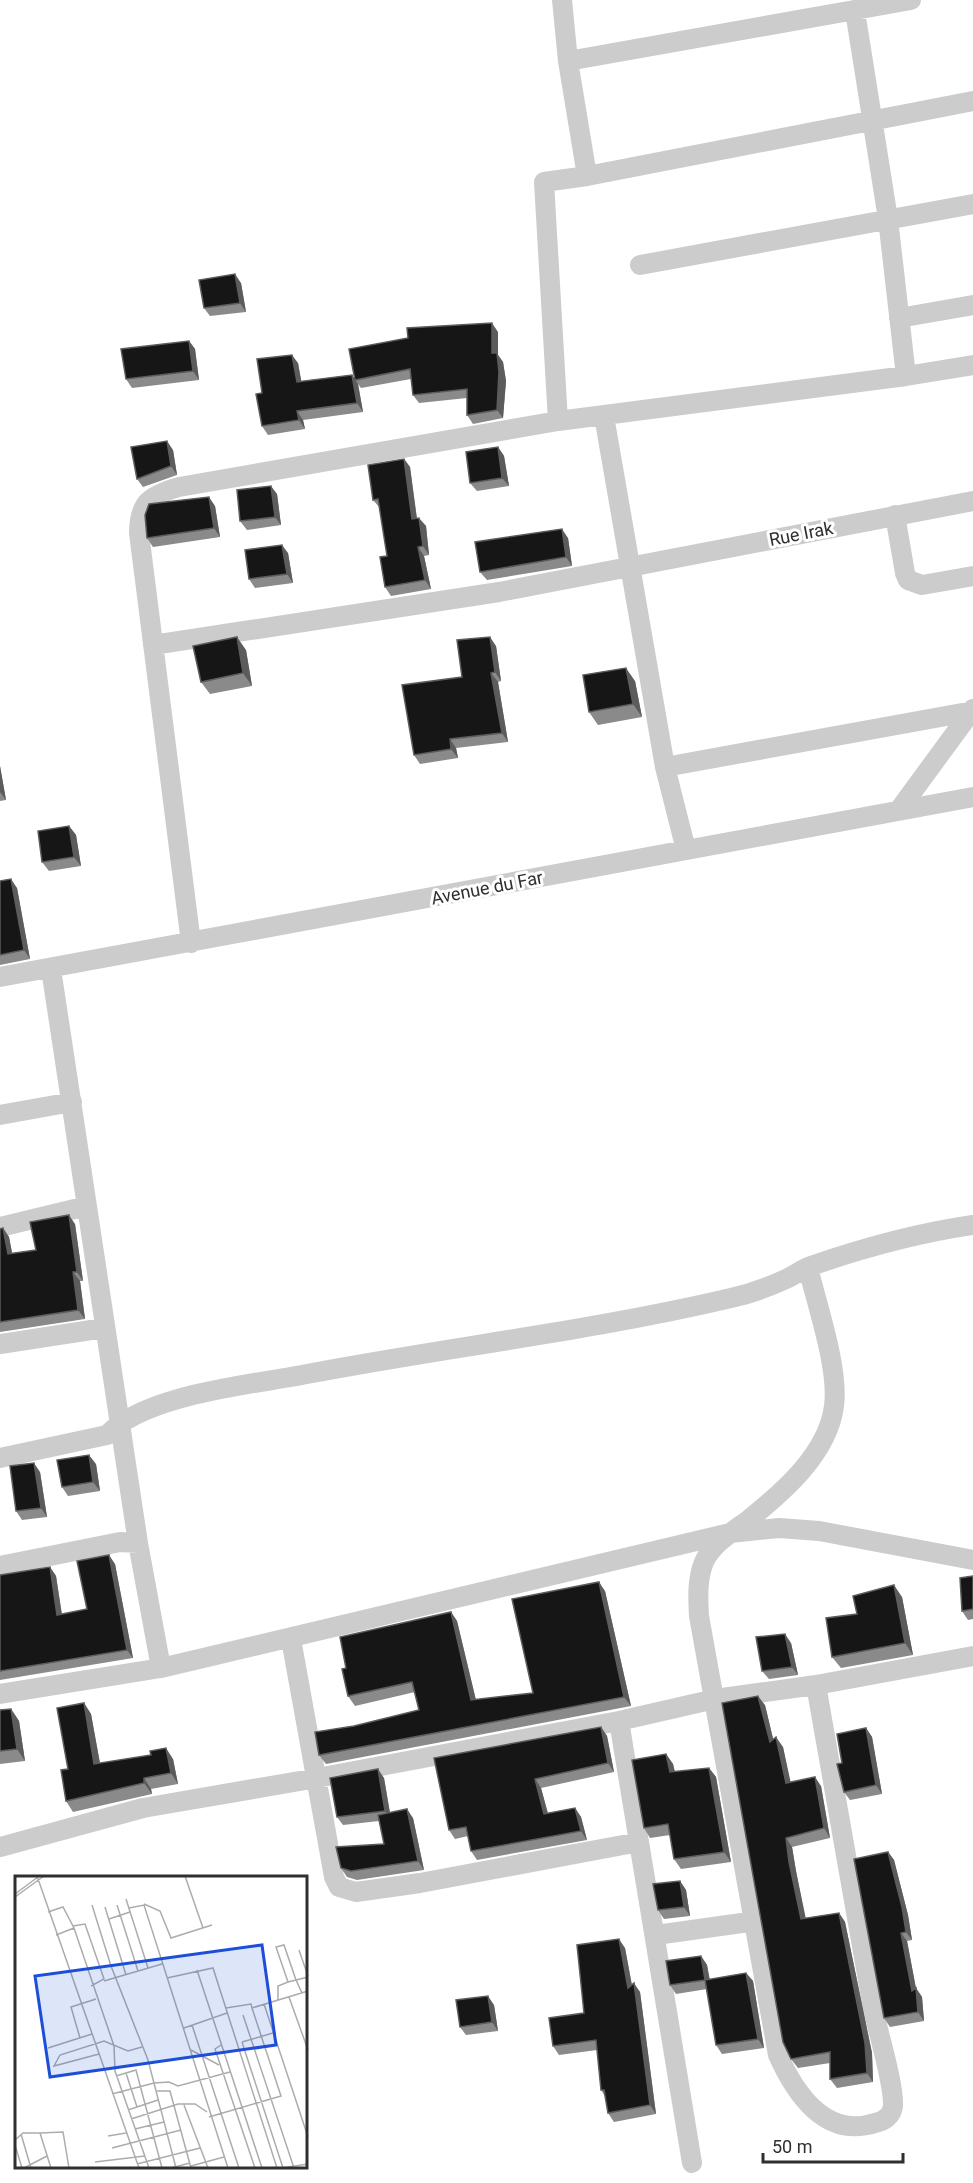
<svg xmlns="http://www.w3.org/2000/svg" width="973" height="2183" font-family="Roboto,sans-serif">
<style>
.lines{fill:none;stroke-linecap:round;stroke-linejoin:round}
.minor{stroke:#ccc;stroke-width:20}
.wall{fill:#8a8a8a}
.shaded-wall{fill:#5c5c5c}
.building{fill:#161616;stroke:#5c5c5c;stroke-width:1.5}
.labels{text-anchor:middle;stroke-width:6;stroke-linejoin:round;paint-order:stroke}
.street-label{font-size:18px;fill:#2f2f2f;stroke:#fff}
.inset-road{fill:none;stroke:#acacac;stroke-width:1.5}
.view{fill:#1d4ed8;fill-opacity:0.15;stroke:#1d4ed8;stroke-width:3}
.inset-edge{fill:none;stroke:#2f2f2f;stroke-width:3}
</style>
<rect width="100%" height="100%" fill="#fff"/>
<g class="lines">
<path class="minor" d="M855 11 888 219 906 376
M568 61 911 0
M587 176 973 101
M640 265 973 204
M899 318 973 305
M604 416 665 767 686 850
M558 421 544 182 587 176 568 61 562 0
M895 515 905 573 908 580 922 585 973 576
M153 645 499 592 973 501
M665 767 973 711
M899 810 973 709
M191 943 139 533C139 502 151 495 179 487L558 421 906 376 973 365
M51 969 138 1543
M0 977 973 797
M0 1115 72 1102
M0 1227 87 1206
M808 1267C817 1306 839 1368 834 1406 828 1454 782 1493 747 1521 732 1532 712 1544 704 1562 697 1579 698 1598 699 1616L778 2055C795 2093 825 2139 875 2123 884 2121 892 2116 893 2106 894 2082 877 2030 872 2003 853 1897 834 1791 816 1685
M0 1344 104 1328
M0 1458 107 1435C146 1394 251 1385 307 1374 448 1347 591 1331 731 1298 749 1294 769 1287 786 1279 795 1275 802 1269 811 1266 863 1248 918 1233 973 1225
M0 1566 120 1542 138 1543 161 1668
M291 1639 327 1838 334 1877 339 1887 356 1892 420 1883 639 1842
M0 1694 161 1668 730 1533 779 1528 819 1531 973 1560
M619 1721 692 2163
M0 1847 143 1808 317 1778 619 1721 715 1699 816 1685 973 1656
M656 1935 756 1921"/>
</g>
<path class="wall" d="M241 283 246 312 210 316 204 308Z
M498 332V355L503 362 506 381 503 418 473 424 467 415V398L419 403 413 395 411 379 361 388 358 384 363 412 303 420 305 429 268 435 262 426V393L298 363 301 381 352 375 355 379Z
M189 341 195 349 199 380 132 388 126 379Z
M498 447 504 456 509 486 477 491 470 483Z
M173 450 177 475 143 487 137 479Z
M404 459 410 467 417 518 426 526 429 555 424 556 431 589 391 596 385 587 387 556 380 508 373 500Z
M277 494 281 525 247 530 240 521Z
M215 506 220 537 153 547 147 538Z
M568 538 572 566 487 580 480 572Z
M288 553 293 583 255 588 249 579Z
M496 646 501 681 498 682 508 742 456 748 458 758 420 764 414 755 462 677Z
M246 650 252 686 210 694 201 682Z
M635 681 642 717 598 725 589 712Z
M0 766 6 800 0 801Z
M69 826 76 835 81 866 49 871 42 862Z
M0 881 17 888 30 959 0 965Z
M75 1224 83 1281H80L85 1319 0 1332V1229L3 1228 9 1237 12 1253 36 1250Z
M96 1464 100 1491 68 1496 62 1487Z
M40 1472 47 1517 22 1520 16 1511Z
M115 1564 133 1658 0 1680V1575L50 1567 56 1576 62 1614 87 1609Z
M973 1576V1619L968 1620 962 1611Z
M605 1591 631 1706 326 1764 319 1755 354 1726 419 1710 415 1692 355 1706 348 1696 346 1668 451 1612 457 1621 476 1700 533 1693Z
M902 1597 913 1655 841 1668 832 1657 857 1614Z
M791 1643 798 1675 769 1679 762 1671Z
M84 1703 91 1714 100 1763 173 1759 178 1784 151 1789 152 1794 73 1812 66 1801 68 1769Z
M765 1705 773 1739 783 1747 790 1782 821 1786 830 1838 792 1847 796 1871 805 1918 839 1913 845 1922 872 2053 873 2082 837 2088 830 2079V2063L798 2068 791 2059Z
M11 1709 19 1721 25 1761 0 1764V1710Z
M601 1727 607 1736 614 1772 541 1788 548 1813 575 1808 581 1817 587 1840 477 1860 471 1851 468 1836 455 1839 449 1830Z
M866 1728 872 1737 882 1794 850 1800 844 1792 842 1763Z
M666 1754 673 1764 675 1772 709 1768 716 1777 731 1862 681 1869 674 1859 670 1835 650 1838 644 1828Z
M384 1778 390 1812 413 1818 424 1870 357 1880 347 1877 341 1868 384 1844 379 1821 343 1825 337 1817Z
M888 1852 894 1860 908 1915 912 1940 907 1941 916 1988 922 1997 924 2021 890 2027 884 2018Z
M680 1881 686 1890 690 1916 664 1919 658 1910Z
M625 1948 632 1985 640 1992 656 2114 614 2122 608 2113 605 2096 601 2090 597 2050 559 2055 553 2046 584 2013Z
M701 1956 707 1965 710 1980 746 1973 753 1981 764 2048 722 2054 716 2045 707 1989 676 1994 670 1985Z
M494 2005 498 2031 466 2035 460 2027Z"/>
<path class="shaded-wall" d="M235 274 241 283 246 312 240 303Z
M492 323 498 332V355L503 362 506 381 503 418 497 410 492 353Z
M189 341 195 349 199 380 193 371Z
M292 355 298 363 303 390 297 382Z
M352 375 358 384 363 412 357 403Z
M297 411 303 420 305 429 299 420Z
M167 441 173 450 177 475 171 466Z
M498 447 504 456 509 486 502 478Z
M404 459 410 467 418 528 412 519Z
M271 486 277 494 281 525 275 517Z
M209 497 215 506 220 537 214 528Z
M419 518 426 526 429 555 423 546Z
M562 529 568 538 572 566 566 557Z
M282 545 288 553 293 583 287 574Z
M418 547 424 556 431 589 425 580Z
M237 637 246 650 252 686 243 673Z
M490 637 496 646 501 681 495 672Z
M626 668 635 681 642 717 633 704Z
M491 673 498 682 508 742 502 733Z
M450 739 456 748 458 758 451 749Z
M0 766 6 800 0 792Z
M69 826 76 835 81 866 74 857Z
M11 879 17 888 30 959 24 950Z
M69 1215 75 1224 83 1281 77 1272Z
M3 1228 9 1237 14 1263 8 1254Z
M73 1272 80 1281 85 1319 78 1310Z
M89 1455 96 1464 100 1491 93 1482Z
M34 1463 40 1472 47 1517 41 1508Z
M109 1555 115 1564 133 1658 127 1650Z
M50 1567 56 1576 63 1623 57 1615Z
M599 1582 605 1591 631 1706 624 1697Z
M894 1585 902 1597 913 1655 905 1643Z
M451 1612 457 1621 478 1709 471 1700Z
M785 1634 791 1643 798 1675 792 1667Z
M758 1696 765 1705 776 1751 770 1742Z
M84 1703 91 1714 102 1775 94 1764Z
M11 1709 19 1721 25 1761 17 1749Z
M601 1727 607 1736 614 1772 608 1763Z
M866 1728 872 1737 882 1794 876 1785Z
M776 1737 783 1747 793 1793 786 1783Z
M166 1748 173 1759 178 1784 171 1773Z
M666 1754 673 1764 677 1782 670 1772Z
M709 1768 716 1777 731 1862 724 1852Z
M378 1769 384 1778 391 1820 385 1811Z
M815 1777 821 1786 830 1838 824 1828Z
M144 1778 151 1789 152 1794 144 1783Z
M535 1779 541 1788 550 1822 544 1814Z
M575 1808 581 1817 587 1840 581 1831Z
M407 1809 413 1818 424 1870 418 1861Z
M786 1838 792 1847 796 1871 808 1929 801 1919 789 1862Z
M888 1852 894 1860 908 1915 912 1940 906 1932Z
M680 1881 686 1890 690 1916 684 1907Z
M839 1913 845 1922 872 2053 873 2082 867 2073Z
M901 1933 907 1941 916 1989V1988L922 1997 924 2021 918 2012 912 1991Z
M619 1939 625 1948 634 1997 628 1988Z
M701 1956 707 1965 711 1988 705 1980Z
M746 1973 753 1981 764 2048 758 2039Z
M634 1983 640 1992 656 2114 650 2105Z
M488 1996 494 2005 498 2031 492 2022Z"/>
<path class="building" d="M235 274 240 303 204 308 199 280Z
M492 323V353H497L499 372 497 410 467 415V389L413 395 410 369 355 380 349 349 408 338 407 328Z
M189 341 193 371 126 379 121 349Z
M292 355 297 382 352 375 357 403 297 411 299 420 262 426 256 394 262 393 257 359Z
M167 441 171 466 137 479 131 447Z
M498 447 502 478 470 483 466 452Z
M404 459 412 519 419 518 423 546 418 547 425 580 385 587 380 557 387 556 378 499 373 500 368 465Z
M271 486 275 517 240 521 237 490Z
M209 497 214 528 147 538 145 515 149 504Z
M562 529 566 557 480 572 475 542Z
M282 545 287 574 249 579 245 550Z
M237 637 243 673 201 682 193 646Z
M490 637 495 672 491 673 502 733 450 739 451 749 414 755 402 685 462 677 457 640Z
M626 668 633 704 589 712 583 675Z
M69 826 74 857 42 862 38 831Z
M11 879 24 950 0 955V881Z
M69 1215 77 1272H73L78 1310 0 1322V1229L3 1228 8 1254 36 1250 30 1222Z
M89 1455 93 1482 62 1487 57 1460Z
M34 1463 41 1508 16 1511 10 1466Z
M109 1555 127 1650 0 1671V1575L50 1567 57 1615 87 1609 77 1561Z
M973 1576V1609L962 1611 960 1578Z
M599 1582 624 1697 319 1755 315 1732 354 1726 419 1710 412 1682 348 1696 342 1669 346 1668 340 1637 451 1612 471 1700 533 1693 512 1599Z
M894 1585 905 1643 832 1657 826 1618 857 1614 853 1596Z
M785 1634 792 1667 762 1671 756 1637Z
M758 1696 770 1742 776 1737 786 1783 815 1777 824 1828 786 1838 789 1862 801 1919 839 1913 865 2043 867 2073 830 2079V2052L791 2059 783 2042 722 1703Z
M84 1703 94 1764 151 1755 150 1751 166 1748 171 1773 144 1778V1783L66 1801 61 1770 68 1769 57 1708Z
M11 1709 17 1749 0 1751V1710Z
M601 1727 608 1763 535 1779 544 1814 575 1808 581 1831 471 1851 466 1827 449 1830 434 1758Z
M866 1728 876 1785 844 1792 837 1764 842 1763 837 1734Z
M666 1754 670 1772 709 1768 724 1852 674 1859 668 1824 644 1828 632 1760Z
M378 1769 385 1811 337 1817 330 1778Z
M407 1809 418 1861 351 1871 341 1868 336 1847 384 1844 378 1815Z
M888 1852 902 1907 906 1932 901 1933 912 1991 916 1988 918 2012 884 2018 854 1859Z
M680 1881 684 1907 658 1910 653 1884Z
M619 1939 628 1988 634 1983 650 2105 608 2113 604 2090H601L596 2040 553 2046 549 2018 584 2013 577 1945Z
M701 1956 705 1980 670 1985 666 1961Z
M746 1973 758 2039 716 2045 705 1980Z
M488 1996 492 2022 460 2027 456 2000Z"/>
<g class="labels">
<g class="street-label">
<text transform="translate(801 534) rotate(-11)" y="6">Rue Irak</text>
<text transform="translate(487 888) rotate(-11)" y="6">Avenue du Far</text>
</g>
</g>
<g transform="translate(15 1876)">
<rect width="292" height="292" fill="#fff"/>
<path class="inset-road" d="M22 0 124 292M170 0 188 52M0 18 23 1M0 21 29 0M111 23 133 92M129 28 145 35 156 62 197 49M77 29 96 90 133 184 161 292M102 29 123 95M90 31 111 99M114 32 129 29 213 292M33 36 48 31 59 52 99 170 100 195 134 292M94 43 115 36M58 50 70 48 89 103 76 110M41 59 59 52M284 74 293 100M182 94 247 292M152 102 198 92 262 292M89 105 147 88M273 106 261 71 269 69 281 104 293 101M274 121 293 174M263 124V110L273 106 281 104 287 117M249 128 293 261M211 132 236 128 237 132 293 115M228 139 279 292M177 149 224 292M169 152 212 137M65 162 56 131 81 123M227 166 268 292M227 166 258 157M206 169 200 173 240 292M33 172 77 158M176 174 204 189M84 178 39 190 45 179 89 165 113 175 127 171M111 197 122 231M101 200 121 194 147 292M142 215H155L176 292M97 218 139 207 154 206 163 210 215 196M169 229 193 292M113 234 143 224M194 241 266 220 237 132M116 243 163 228H180L192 236M120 253 149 246M25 257 48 256 54 292M6 258 16 292M93 260 111 257M0 264 8 257H25L36 292M0 269 7 292M97 272 166 254M80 286 130 280M122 288 185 272M176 290 209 281M9 292 32 280M156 292 175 287M267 292 293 288"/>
<path class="view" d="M247 69 261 169 35 201 20 100Z"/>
<rect width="292" height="292" class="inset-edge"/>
</g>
<path d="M763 2153v9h140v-9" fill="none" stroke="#2f2f2f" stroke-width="3"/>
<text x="772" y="2153" font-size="18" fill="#2f2f2f" stroke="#ffffff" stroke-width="4.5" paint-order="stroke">50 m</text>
</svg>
